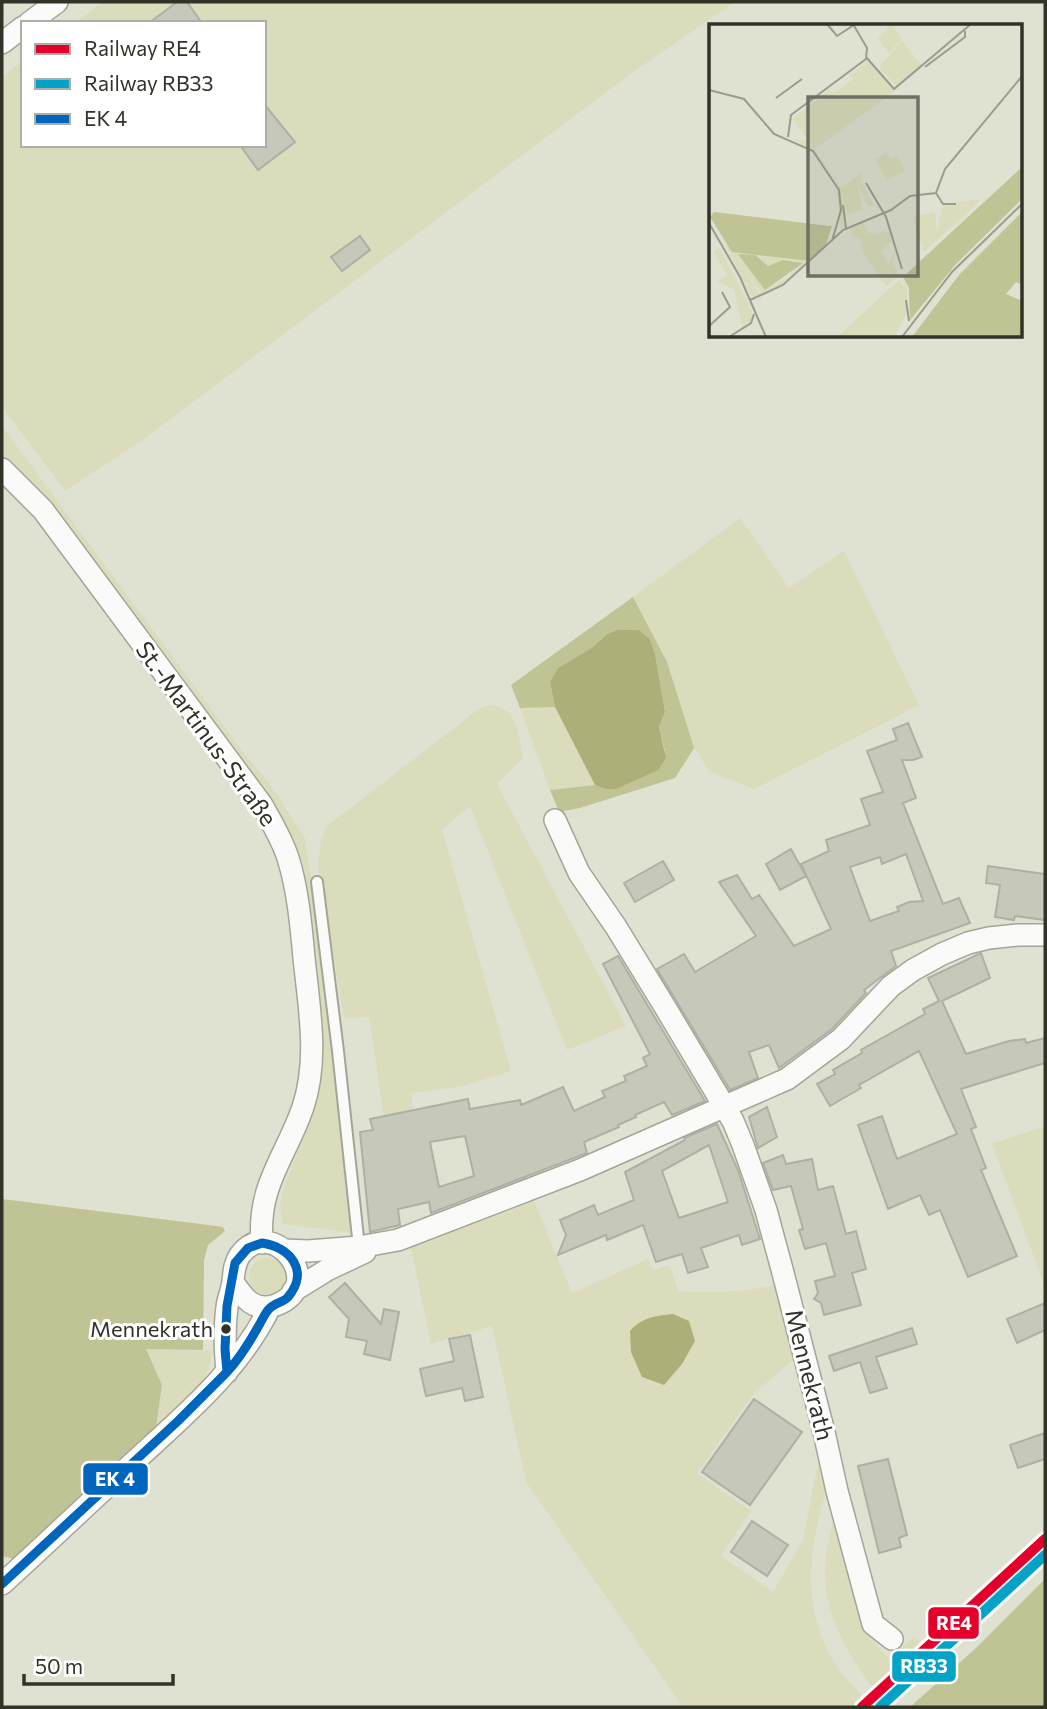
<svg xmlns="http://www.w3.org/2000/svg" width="1047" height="1709" font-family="Commissioner,sans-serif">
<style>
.green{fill:#dadcbb}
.forest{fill:#c0c394}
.water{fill:#acaf78}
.building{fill:#c6c8ba;stroke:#aeb0a3;stroke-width:2;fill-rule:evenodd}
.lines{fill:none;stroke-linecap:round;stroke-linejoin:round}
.lane-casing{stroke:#a4a598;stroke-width:14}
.street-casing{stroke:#a4a598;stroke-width:24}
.lane{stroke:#fafbf8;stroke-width:10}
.street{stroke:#fafbf8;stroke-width:21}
.bus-1-casing{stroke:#fff;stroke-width:14}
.bus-1{stroke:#0065bd;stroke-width:9}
.rail-1-casing{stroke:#fff;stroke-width:16}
.rail-2-casing{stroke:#fff;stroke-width:16}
.rail-1{stroke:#e4002b;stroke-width:10}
.rail-2{stroke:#02a3c6;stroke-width:10}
.bus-dot{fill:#323328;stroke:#fff;stroke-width:2.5}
.labels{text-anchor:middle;stroke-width:6;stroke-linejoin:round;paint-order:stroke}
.bus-label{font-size:22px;fill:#323328;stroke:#fff;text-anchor:end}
.street-label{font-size:24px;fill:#323328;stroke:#fff}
.inset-road{fill:none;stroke:#9a9c8d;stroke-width:2}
.view{fill:#6f7063;fill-opacity:0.15;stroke:#6f7063;stroke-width:3.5}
.inset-edge{fill:none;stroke:#323328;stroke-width:3.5}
.line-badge{stroke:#fff;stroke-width:2.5}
.badge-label{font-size:19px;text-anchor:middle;font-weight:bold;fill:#fff}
</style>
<rect width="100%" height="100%" fill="#e0e2d1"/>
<path class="green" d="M103 2H735L633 72 141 441 65 491 2 407V77L23 61V145H264V23H75Z
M2 426 243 752 269 783 305 838 324 968 353 1233 283 1224 280 1206 283 1190 312 1113 313 957 246 768 173 663 75 540 2 459Z
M740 518 789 588 844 551 919 705 754 789 710 772 694 748 633 597Z
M489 705C518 705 518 735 523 758L497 784 626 1026 567 1050 470 806 442 830 511 1071 464 1086 411 1093 413 1109 384 1116 369 1017 344 1018 318 865 321 840 327 826 480 708Z
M555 707 595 785 550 790 520 708Z
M1045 1126V1287L992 1144Z
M534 1201 572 1293 648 1259 653 1270 670 1265 678 1291C711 1293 746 1292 779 1284L796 1358 755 1392 697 1473 751 1511 721 1556 773 1592 803 1540 818 1463H824C830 1489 821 1505 816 1531 807 1578 809 1623 836 1665 844 1677 855 1688 864 1698L854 1707H683L526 1482 492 1326 431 1344 411 1248Z
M249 1276a18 18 0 1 1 36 0a18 18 0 1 1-36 0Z
M145 1349 212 1351C210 1387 181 1405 156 1428L162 1385Z
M834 1517 859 1611 870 1638 888 1658 914 1637 925 1645 874 1689C846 1652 823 1614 825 1565 826 1549 831 1532 834 1517Z"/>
<path class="forest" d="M633 597 667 662 694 748 675 778 580 808 559 812 550 790 595 785 605 789 665 751 659 727 665 712 655 654 650 639 639 630H617L607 634 593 647 558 668 550 682 555 707 520 708 511 685Z
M2 1199 216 1226 223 1227 225 1231 208 1245 204 1260 203 1350 146 1349 162 1385 156 1428 15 1559 2 1556Z
M1045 1579V1707H910L976 1648Z"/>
<path class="water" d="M617 630H639L650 639 655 654 665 712 659 727 666 758 658 770 616 789H605L595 785 555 707 550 682 558 668 593 647 607 634Z
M673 1314 689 1321 695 1341 682 1364 664 1385 642 1377 631 1352 630 1331C642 1317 656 1316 673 1314Z"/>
<path class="building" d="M177 2H187L202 23H149Z
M264 104 295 142 258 170 240 145H264Z
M360 236 370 250 342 271 331 257Z
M908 723 922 757 913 760H902L916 798 903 803 943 904 959 898 970 923 891 951 896 966 864 990 866 993 832 1029 779 1068 769 1045 749 1052 758 1078 730 1090 657 969 684 954 695 972 756 936 719 882 737 875 752 899 759 895 794 946 831 929 801 864 829 851 826 840 870 825 861 799 883 792 867 751 897 740 893 729ZM906 854 923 901 909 902 897 907 899 911 870 921 850 867 880 857 882 864Z
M791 849 806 876 780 890 766 864Z
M663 861 674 880 635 902 624 883Z
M988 866 1045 874V920L1015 916 1014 920 995 917 1000 885 986 883Z
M981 953 990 978 942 1001 966 1054 1009 1041 1025 1039 1026 1043 1045 1038V1063L961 1089 976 1127 971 1129 986 1168 981 1170 1017 1256 968 1277 940 1210 929 1215 920 1195 888 1209 858 1125 882 1116 897 1159 957 1134 919 1051 859 1085 861 1088 830 1106 817 1084 835 1074 833 1070 862 1053 861 1050 925 1014 923 1009 939 1001 928 978Z
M618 956 705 1101 672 1115 664 1102 635 1115 636 1117 618 1125 619 1127 584 1142 587 1153 431 1213 429 1202 398 1209 400 1225 370 1232 360 1132 373 1130 370 1119 468 1099 470 1109 520 1100 521 1105 563 1087 574 1111 605 1097 602 1091 626 1081 624 1076 647 1066 643 1058 650 1054 603 964ZM465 1136 474 1176 439 1187 430 1142Z
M767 1107 777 1137 758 1148 749 1117Z
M717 1124 738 1170 760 1239 742 1245 739 1235 701 1248 708 1267 688 1273 682 1254 656 1262 643 1225 607 1240 606 1235 558 1255 566 1235 560 1220 594 1205 598 1215 634 1200 625 1172 685 1140 684 1138ZM709 1145 728 1202 679 1218 662 1171Z
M783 1155 786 1164 812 1159 818 1190 833 1186 846 1234 856 1231 866 1269 852 1273 861 1305 824 1315 821 1303 814 1299 818 1293 815 1281 835 1276 826 1243 805 1249 799 1230 803 1229 791 1186 773 1190 763 1163Z
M345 1283 381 1324 384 1309 399 1312 390 1360 364 1354 367 1341 346 1337 349 1319 329 1297Z
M1045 1303V1330L1017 1343 1007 1319Z
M912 1328 917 1344 876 1357 887 1388 870 1393 860 1362 834 1371 829 1356Z
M470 1335 483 1397 465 1401 462 1388 426 1396 420 1369 454 1361 449 1339Z
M754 1399 802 1432 750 1505 702 1472Z
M1045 1433V1459L1018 1468 1010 1445Z
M888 1459 907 1535 899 1538 901 1547 879 1553 858 1466Z
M752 1521 788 1545 767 1576 731 1552Z"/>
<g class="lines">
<defs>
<path id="lane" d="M317 882 338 1051 359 1247"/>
<path id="street" d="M29 23 57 2
M2 43 23 27
M2 469 43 510 262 805C272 823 282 839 288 858 298 890 301 925 304 958 309 1007 319 1059 303 1107 286 1157 257 1185 262 1243
M555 820 579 873 616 927 665 1007 733 1121 743 1145 766 1210 783 1273 824 1432 837 1491 873 1624 892 1639
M285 1250 308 1251 359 1247 398 1240 580 1170 787 1079 841 1039 891 986 913 970 942 954 968 943 989 938 1018 935H1045
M293 1291 327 1270 365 1252
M227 1372C225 1351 224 1329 227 1307 228 1298 232 1290 233 1281 234 1272 234 1264 240 1255 272 1213 329 1285 276 1305 254 1313 243 1297 233 1282
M2 1584C47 1543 91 1501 136 1460 186 1414 240 1369 270 1307"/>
</defs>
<use href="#lane" class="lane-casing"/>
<use href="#street" class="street-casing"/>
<use href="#lane" class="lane"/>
<use href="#street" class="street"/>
<defs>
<path id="bus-1" d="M262 1243C290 1247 310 1271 288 1297 284 1302 275 1303 270 1308 265 1312 262 1321 258 1327 249 1343 240 1358 227 1372L225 1349 227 1306 235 1263 248 1248Z
M2 1584 178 1421 227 1372"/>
</defs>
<use href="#bus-1" class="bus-1-casing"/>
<use href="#bus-1" class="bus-1"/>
<defs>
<path id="rail-1" d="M862 1707 1045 1539"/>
<path id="rail-2" d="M880 1707 1045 1555"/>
</defs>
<use href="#rail-1" class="rail-1-casing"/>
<use href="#rail-2" class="rail-2-casing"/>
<use href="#rail-1" class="rail-1"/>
<use href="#rail-2" class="rail-2"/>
</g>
<circle class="bus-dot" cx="226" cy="1329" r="6"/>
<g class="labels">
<g class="bus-label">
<text x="213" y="1337">Mennekrath</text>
</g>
<g class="street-label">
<text transform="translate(206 734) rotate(54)" y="8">St.-Martinus-Straße</text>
<text transform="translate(809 1375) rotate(76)" y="8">Mennekrath</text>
</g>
</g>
<g transform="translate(709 24)">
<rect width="313" height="313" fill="#e0e2d1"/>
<path d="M182 0 193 15 180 29 169 15ZM193 17 214 43 188 63 170 43ZM160 36 185 68 106 125 84 95 119 67 125 69 144 55 141 51ZM82 114 99 118 127 155 132 164 153 148 152 156 165 181 159 183 148 158 153 186 139 190 133 173 136 203 131 204 127 157 103 125ZM177 128 182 135 188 131 196 147 178 156 166 136ZM271 175 269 179 215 228 203 193 226 188 228 210 233 180ZM155 199 159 209 181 208 183 216 172 228 180 240 186 227 184 241 190 251 121 313 177 262 154 229 151 213 144 214 142 204ZM12 212 23 228 101 237 77 258 53 270 27 234 51 270 43 273ZM30 230 46 231 59 242 74 236 92 238 79 253 56 266ZM11 224 43 288 44 296 33 303 25 265 8 258 18 251 4 227ZM193 254 198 264V289L185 313H128L190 256 196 264Z" fill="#dadcbb" fill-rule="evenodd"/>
<path d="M313 143V175L247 240 201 296 200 264 194 253ZM5 188 120 202H123L116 223 101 237 23 228 1 193ZM313 188V261L307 258 297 270 313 277V313H203L250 251ZM29 230 46 231 59 242 74 236 94 239 56 266Z" fill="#c0c394"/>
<path class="inset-road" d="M118 0 128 12 145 1M157 33 185 65 262 0M216 43 256 13V7M0 66 35 75 65 110 104 127 130 166 132 186 123 217M67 74 93 55M79 113 82 91 157 35 158 24 144 0M157 159 177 193 193 245M247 180H234L227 169 236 145 314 51M134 181 137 204M0 199 31 253 57 313M41 276 74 261 134 206 182 186 201 172 227 169M197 276 200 297M0 302 21 283 13 268M20 313 42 299 45 290M193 313 243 248 314 179"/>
<path class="view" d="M99 73H209V252H99Z"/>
<rect width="313" height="313" class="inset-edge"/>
</g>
<g class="line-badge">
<rect x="82" y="1462" width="67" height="34" rx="7" fill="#0065bd"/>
<rect x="927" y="1606" width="53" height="34" rx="7" fill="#e4002b"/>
<rect x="891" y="1650" width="66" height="33" rx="7" fill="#02a3c6"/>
</g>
<g class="badge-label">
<text x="115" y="1486">EK 4</text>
<text x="954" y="1630">RE4</text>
<text x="924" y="1673">RB33</text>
</g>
<rect width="1047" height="1709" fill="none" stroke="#323328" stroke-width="7"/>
<rect x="21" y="21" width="245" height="126" fill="#ffffff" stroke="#adada9" stroke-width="2"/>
<rect x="35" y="44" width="35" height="10" fill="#e4002b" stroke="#adada9" stroke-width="2"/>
<text x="84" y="56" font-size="21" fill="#323328">Railway RE4</text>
<rect x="35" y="79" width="35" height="10" fill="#02a3c6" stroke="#adada9" stroke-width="2"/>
<text x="84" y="91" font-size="21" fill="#323328">Railway RB33</text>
<rect x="35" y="114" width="35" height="10" fill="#0065bd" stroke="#adada9" stroke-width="2"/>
<text x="84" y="126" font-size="21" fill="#323328">EK 4</text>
<path d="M24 1674v10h149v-10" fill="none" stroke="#323328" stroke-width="3.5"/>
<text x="35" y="1674" font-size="21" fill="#323328" stroke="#ffffff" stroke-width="5" paint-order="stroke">50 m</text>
</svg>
